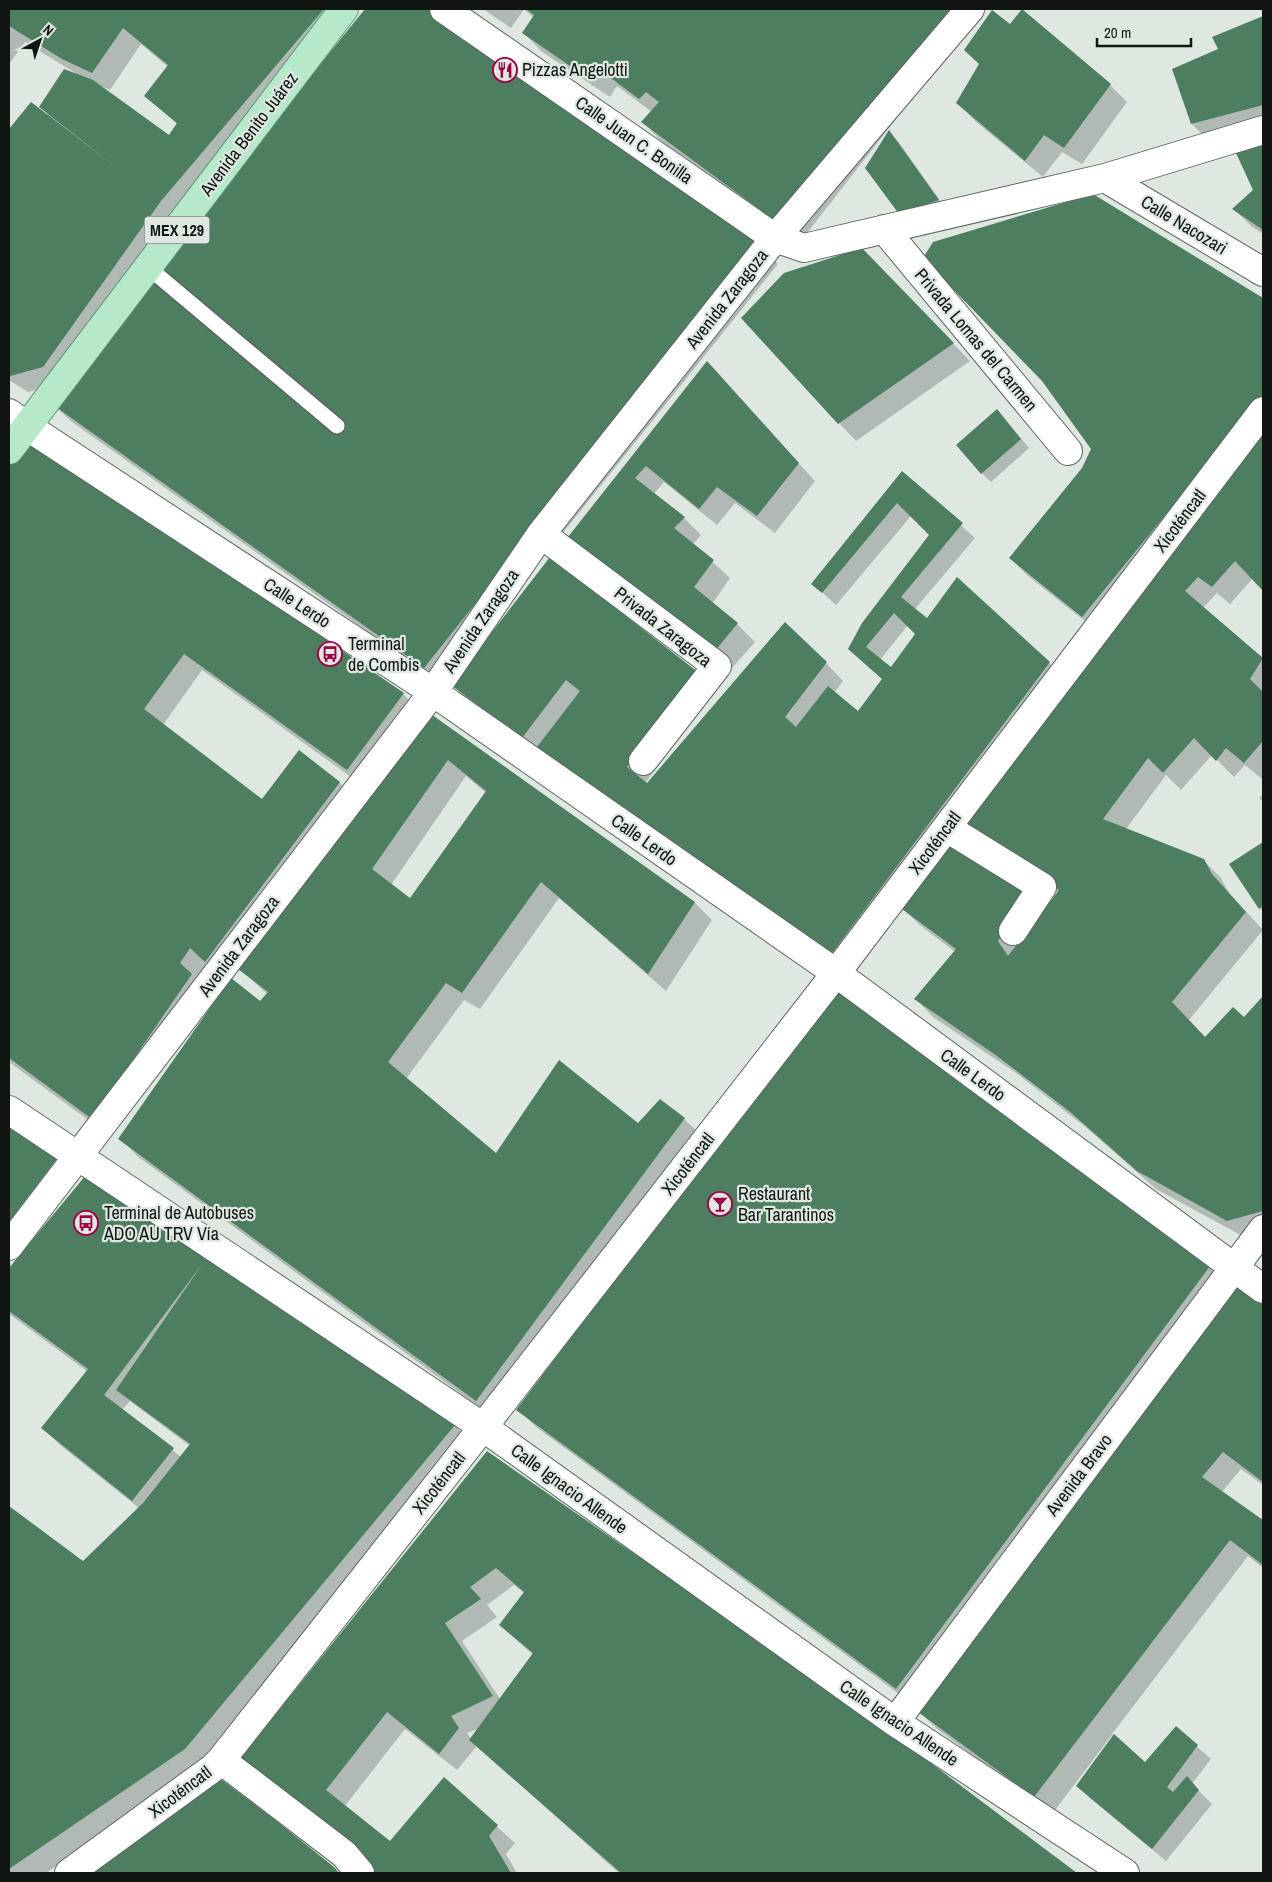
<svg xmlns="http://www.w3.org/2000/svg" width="1272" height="1882" font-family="'Archivo Narrow',sans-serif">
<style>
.shadow{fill:#0003;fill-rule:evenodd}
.building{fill:#4c7e5f;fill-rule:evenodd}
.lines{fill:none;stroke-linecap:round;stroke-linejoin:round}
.lane-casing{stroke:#5c655f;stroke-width:18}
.street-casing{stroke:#5c655f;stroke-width:30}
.primary-casing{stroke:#5d9572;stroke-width:30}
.lane{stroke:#fff;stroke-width:15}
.street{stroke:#fff;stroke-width:28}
.primary{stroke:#b6e9ca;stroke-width:28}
.labels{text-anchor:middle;stroke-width:4.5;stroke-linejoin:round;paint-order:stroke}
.shield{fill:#dee8e1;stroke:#4e5450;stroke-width:1}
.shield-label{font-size:16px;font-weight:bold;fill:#111512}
.poi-label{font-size:18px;fill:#111512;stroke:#dee8e1;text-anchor:start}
.street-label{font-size:18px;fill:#111512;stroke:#dee8e1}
</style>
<rect width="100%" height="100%" fill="#dee8e1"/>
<path class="shadow" d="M9 9H356L60 384 28 392 9 380V131L31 104 47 116 48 114 40 106 77 74 25 42 9 64ZM141 44 168 67 146 96 178 125 170 137 102 88 103 87 110 90Z
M367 9H429L761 246 778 264 442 684 72 422 54 405 216 195Z
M483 9H982L800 242 660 140 643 122 652 112 617 86 610 97 541 51 524 33 534 18 524 9 511 28Z
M1263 18V122L1205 137 1192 124 1220 49 1213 38Z
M1011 26 1110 85 1127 102 1082 164 1062 152 1043 177 975 121 958 103Z
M889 132 898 141 946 209 909 222Z
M1263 145V234L1251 226 1234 209 1254 190 1238 154Z
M1092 195 1263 300V589L1253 578 1230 604 1217 593 1203 608 1263 660V778L1262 779 1245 765 1234 777 1212 755 1181 790 1166 775 1126 829 1203 860 1221 878 1229 893 1263 930 1189 1020 1206 1038 1244 1019 1263 998V1234L1246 1238 1156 1189 1088 1129 1016 1073 933 1017 916 999 955 952 921 926 903 909 1030 894 1045 910 1058 893 983 837 963 818 847 974 556 765 543 751 540 754 470 703 453 685 698 673 716 691 645 783 647 784 826 663 843 681 834 693 858 712 882 679 850 649 931 535 911 516 836 605 813 584 902 473 975 538 915 609 927 620 1049 663 1067 681 1101 634 1028 576 1010 558 1083 469 1092 449ZM908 625 917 634 891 668 880 660Z
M879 267 970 361 856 441 839 423Z
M707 363 815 481 775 533 735 503 717 525 664 482 654 494 684 518 701 535 693 544 730 578 712 604 737 624 755 642 732 668 583 559Z
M997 410 1029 448 991 482 982 473Z
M30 439 403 694 421 711 365 787 202 670 163 725 262 801 339 782 357 800 110 1136 9 1062V466Z
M429 713 695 903 712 920 666 991 559 898 480 1009 464 1000 406 1079 496 1155 639 1124 684 1119 702 1136 494 1418 137 1156 120 1138 267 994 240 969ZM466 776 486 793 410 900 391 885Z
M1263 794V802L1259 798Z
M1263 844V912L1230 865Z
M9 1123 57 1158 75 1175 9 1262Z
M91 1170 455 1425 472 1443 203 1766 46 1873H9V1507L83 1563 139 1508 60 1445 43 1428 88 1372 9 1314V1270ZM130 1401 190 1446 181 1457 122 1410Z
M1215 1259 1233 1276 914 1705 536 1427 518 1409Z
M1263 1300V1485L1241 1469 1222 1492 1263 1522V1568L1248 1556 1112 1734 1145 1764 1176 1728 1211 1759 1192 1784 1212 1804 1166 1861 1091 1799 1078 1786 1114 1737 1112 1735 1052 1814 937 1729 920 1712Z
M487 1452 622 1547 803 1668 1075 1873H619L477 1746 457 1770 405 1729 344 1807 390 1843 444 1779 515 1843 506 1854 517 1873H369L260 1736ZM514 1585 524 1593 500 1625 533 1655 500 1699 462 1641 497 1617 487 1605ZM480 1728 471 1739 467 1733Z
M214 1775 338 1873H85Z"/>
<path class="building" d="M9 9H324L161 201 43 367 10 376 9 129 31 102 120 170 39 107 64 69 93 80 169 135 177 123 144 96 168 65 123 28 92 73 62 59 9 26Z
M365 9H431L761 245 424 668 53 405 215 194Z
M526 9H952L782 226 641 122 659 102 646 92 639 99 599 69 592 81 522 33 534 15Z
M1022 9 1111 84 1064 148 1044 135 1025 161 956 103 979 64 964 50 992 10 1010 24Z
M1263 16V105L1191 124 1172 69 1218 49 1212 37Z
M889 130 939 200 899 214 865 168Z
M1263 144V230L1232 209 1253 190 1236 153Z
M1093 194 1263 298V395L1082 617 1009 558 1082 468 1091 449 1042 381 923 258 933 242Z
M862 248 954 343 838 424 741 318 784 273Z
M707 361 799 463 757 516 717 487 699 509 646 466 635 478 685 517 674 528 714 560 694 587 738 623 714 652 564 542Z
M997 409 1021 439 981 474 956 445Z
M1263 434V591L1235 561 1212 587 1198 577 1185 591 1263 658 1250 679 1263 692V741L1244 763 1226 748 1216 761 1194 738 1163 773 1148 758 1103 819 1204 859 1212 874 1246 912 1172 1002 1205 1037 1233 1007 1244 1017 1263 996V1211L1227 1221 1137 1171 1069 1111 997 1056 914 999 956 949 902 909 953 837 1030 893 998 941 1008 956 1059 890 963 820 1100 634Z
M30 437 404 693 347 770 184 654 144 709 262 799 299 750 340 782 205 962 190 948 180 963 192 974 92 1119 9 1058V464Z
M902 471 963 523 901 597 927 618 957 577 1050 662 829 957 537 747 580 691 566 680 522 738 451 685 550 557 699 673 627 767 647 783 785 622 827 662 785 717 796 727 828 686 858 711 882 679 848 649 862 623 929 535 897 503 822 593 811 584ZM894 613 915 634 891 667 866 647Z
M428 712 695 902 648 974 541 882 462 993 446 983 388 1062 496 1153 559 1060 638 1123 660 1099 685 1118 476 1401 118 1139 231 978 260 1001 268 992 238 969ZM448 760 486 791 410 898 372 869Z
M1263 842V906L1259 909 1229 864Z
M839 984 1216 1258 896 1689 516 1410Z
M9 1122 58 1157 9 1222Z
M91 1169 455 1425 185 1749 9 1869V1506L83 1561 143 1503 190 1444 116 1390 203 1263 104 1395 174 1448 132 1501 41 1428 88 1369 9 1311V1268Z
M1241 1282 1263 1298V1482L1223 1452 1202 1477 1263 1520V1565L1230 1540 1034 1797 918 1712Z
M487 1451 623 1546 803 1667 1077 1873H621L469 1740 533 1653 499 1625 524 1592 496 1568 470 1587 481 1599 445 1623 493 1696 451 1716 459 1728 439 1754 387 1712 326 1790 390 1841 444 1777 498 1825 489 1836 511 1873H368L233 1761 259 1735Z
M1176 1726 1198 1745 1167 1787 1173 1792 1187 1776 1199 1790 1152 1849 1076 1786 1114 1734 1145 1762Z
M214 1774 274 1819 334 1867 339 1873H83Z"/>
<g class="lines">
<defs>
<path id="lane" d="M149 268 337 426"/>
<path id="street" d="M444 9 775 238 804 248 1105 178 1263 130
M1105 178 1263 272
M884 229 1068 451
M9 413 28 427 433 692 836 973 1263 1289
M541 534 717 666 643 761
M947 828 1042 887 1013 931
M9 1110 483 1427 895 1722 1125 1873
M9 1246 433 692 541 534 775 238 970 9
M895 1722 1263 1229
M221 1760 344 1854 360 1873
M69 1873 213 1768 221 1760 483 1427 836 973 1263 411"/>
<path id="primary" d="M9 450 344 9"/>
</defs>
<use href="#lane" class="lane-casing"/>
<use href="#street" class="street-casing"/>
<use href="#primary" class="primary-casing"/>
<use href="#lane" class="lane"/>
<use href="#street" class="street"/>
<use href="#primary" class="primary"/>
</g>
<defs>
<symbol id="restaurant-ring" viewBox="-11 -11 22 22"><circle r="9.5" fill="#dee8e1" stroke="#9f0347" stroke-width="1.5"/><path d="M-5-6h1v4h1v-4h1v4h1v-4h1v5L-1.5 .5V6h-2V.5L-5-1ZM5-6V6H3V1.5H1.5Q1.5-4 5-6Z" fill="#9f0347"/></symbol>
<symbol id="bus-ring" viewBox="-11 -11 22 22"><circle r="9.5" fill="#dee8e1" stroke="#9f0347" stroke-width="1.5"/><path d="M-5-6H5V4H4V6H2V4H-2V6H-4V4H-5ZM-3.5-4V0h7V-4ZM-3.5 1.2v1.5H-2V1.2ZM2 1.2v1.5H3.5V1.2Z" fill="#9f0347"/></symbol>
<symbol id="bar-ring" viewBox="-11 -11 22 22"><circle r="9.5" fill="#dee8e1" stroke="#9f0347" stroke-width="1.5"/><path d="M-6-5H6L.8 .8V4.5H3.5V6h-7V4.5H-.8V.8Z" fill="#9f0347"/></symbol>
</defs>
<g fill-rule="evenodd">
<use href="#restaurant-ring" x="491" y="56" width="28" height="28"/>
<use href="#bus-ring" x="316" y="640" width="28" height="28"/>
<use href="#bar-ring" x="706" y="1190" width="28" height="28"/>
<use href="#bus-ring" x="72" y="1209" width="28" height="28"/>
</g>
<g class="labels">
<rect class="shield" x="144.5" y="216.5" width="65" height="27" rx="4"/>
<g class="shield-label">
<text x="177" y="236">MEX 129</text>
</g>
<g class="poi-label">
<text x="522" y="76">Pizzas Angelotti</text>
<text x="348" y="650">Terminal<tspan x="348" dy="21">de Combis</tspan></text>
<text x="738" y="1200">Restaurant<tspan x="738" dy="21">Bar Tarantinos</tspan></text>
<text x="104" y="1219">Terminal de Autobuses<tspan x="104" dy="21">ADO AU TRV Vía</tspan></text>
</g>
<g class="street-label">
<text transform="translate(249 134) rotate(-53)" y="6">Avenida Benito Juárez</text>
<text transform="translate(634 140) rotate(35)" y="6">Calle Juan C. Bonilla</text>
<text transform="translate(1184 225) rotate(31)" y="6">Calle Nacozari</text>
<text transform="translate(727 299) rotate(-52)" y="6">Avenida Zaragoza</text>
<text transform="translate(976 340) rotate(50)" y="6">Privada Lomas del Carmen</text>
<text transform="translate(1180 521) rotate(-53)" y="6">Xicoténcatl</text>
<text transform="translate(297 603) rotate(33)" y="6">Calle Lerdo</text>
<text transform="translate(481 621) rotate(-56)" y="6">Avenida Zaragoza</text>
<text transform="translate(663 627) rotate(38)" y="6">Privada Zaragoza</text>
<text transform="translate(644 840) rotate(35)" y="6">Calle Lerdo</text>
<text transform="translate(935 843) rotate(-53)" y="6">Xicoténcatl</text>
<text transform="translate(239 946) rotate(-53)" y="6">Avenida Zaragoza</text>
<text transform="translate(973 1075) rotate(36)" y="6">Calle Lerdo</text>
<text transform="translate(688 1164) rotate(-52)" y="6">Xicoténcatl</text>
<text transform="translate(1079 1475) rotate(-53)" y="6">Avenida Bravo</text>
<text transform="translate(439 1483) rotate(-52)" y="6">Xicoténcatl</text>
<text transform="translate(569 1489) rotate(36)" y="6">Calle Ignacio Allende</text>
<text transform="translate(899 1723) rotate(34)" y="6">Calle Ignacio Allende</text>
<text transform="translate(180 1792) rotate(-37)" y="6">Xicoténcatl</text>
</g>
</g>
<rect width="1272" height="1882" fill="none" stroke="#111512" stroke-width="20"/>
<g transform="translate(40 40) rotate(40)" stroke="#dee8e1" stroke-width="4" paint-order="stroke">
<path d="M0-4L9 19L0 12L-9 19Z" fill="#111512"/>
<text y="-8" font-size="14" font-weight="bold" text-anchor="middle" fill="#111512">N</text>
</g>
<path d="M1097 38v8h94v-8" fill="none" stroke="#111512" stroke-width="2.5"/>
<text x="1104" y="38" font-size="15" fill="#111512" stroke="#dee8e1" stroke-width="4" paint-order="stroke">20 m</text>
</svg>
